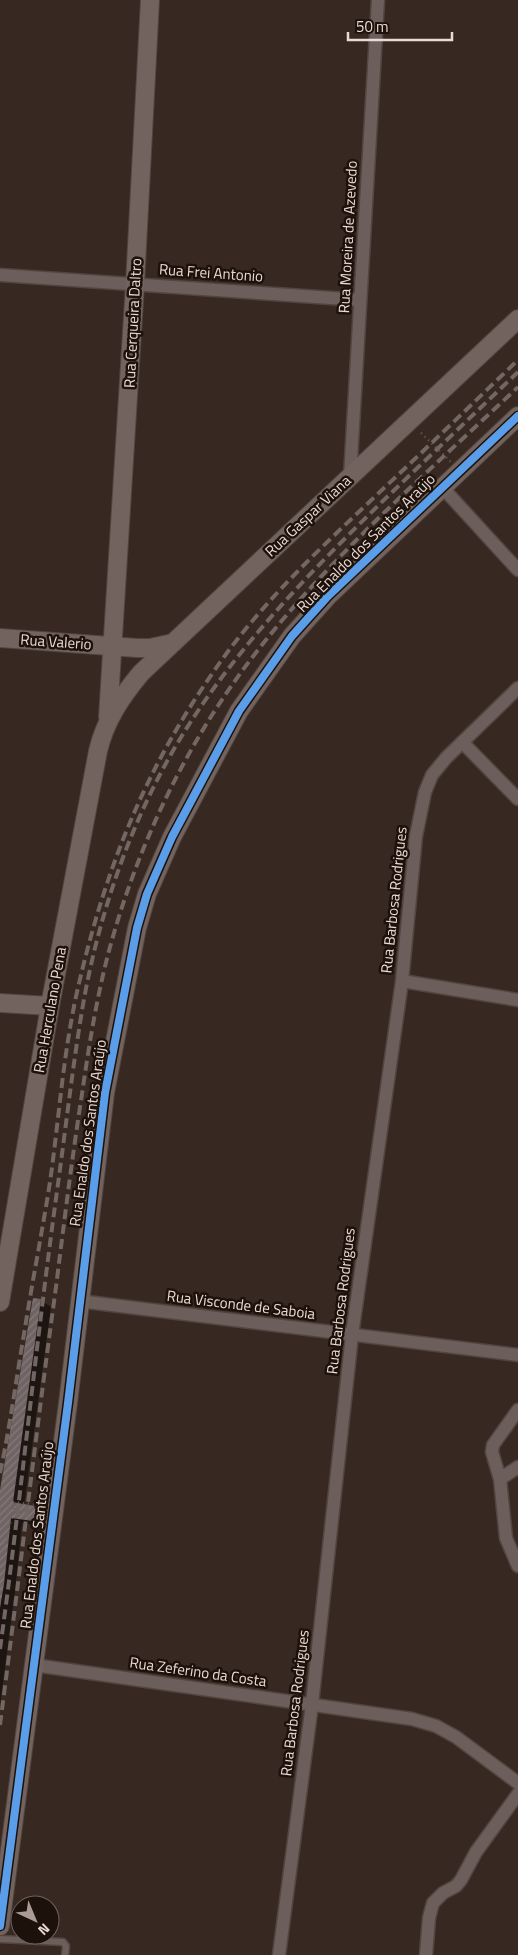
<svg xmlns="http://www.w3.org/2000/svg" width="518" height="1955" font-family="'Titillium Web',sans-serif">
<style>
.shadow{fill:#0007}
.building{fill:url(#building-hatch)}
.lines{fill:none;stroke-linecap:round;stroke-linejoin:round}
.lane-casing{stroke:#524540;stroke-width:9}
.street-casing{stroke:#524540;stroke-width:15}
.secondary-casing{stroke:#524540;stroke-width:20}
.path{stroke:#6b5f5b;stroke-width:2.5;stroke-dasharray:1 4;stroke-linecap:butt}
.lane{stroke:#6c5f5b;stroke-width:6}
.street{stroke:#6c5f5b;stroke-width:12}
.secondary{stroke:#72635e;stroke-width:18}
.rail{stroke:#726762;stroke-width:4;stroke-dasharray:10 5;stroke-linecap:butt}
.path-bridge{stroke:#6b5f5b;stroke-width:2.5;stroke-dasharray:1 4;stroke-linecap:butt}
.cycleway-casing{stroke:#1d110c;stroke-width:11}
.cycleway{stroke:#5a9eea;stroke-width:8}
.labels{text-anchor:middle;stroke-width:5;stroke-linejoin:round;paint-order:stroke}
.street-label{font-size:15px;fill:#ebd9d2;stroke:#1d110c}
</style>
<defs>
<pattern id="building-hatch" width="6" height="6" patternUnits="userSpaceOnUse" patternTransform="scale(1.25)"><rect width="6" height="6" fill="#706364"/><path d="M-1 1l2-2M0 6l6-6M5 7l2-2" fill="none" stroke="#857979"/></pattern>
</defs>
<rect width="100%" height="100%" fill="#372821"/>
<path class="shadow" d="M40 1300 51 1307 24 1505 34 1507 45 1513 44 1526 22 1523 15 1591 0 1706V1498Z"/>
<path class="building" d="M33 1298 41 1299 13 1502 34 1506 35 1509H39L38 1518H33V1521L11 1518 4 1584 0 1608V1490Z"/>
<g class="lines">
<defs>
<path id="lane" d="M0 1939 63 1942 66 1946 65 1955"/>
<path id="street" d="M0 275 360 300
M350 477 378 0
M442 487 518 570
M462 742 518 799
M402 981 518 1000
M79 1301 518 1355
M518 1410 493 1445 492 1452 500 1479 518 1467
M500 1479 506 1538 518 1566
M34 1665 412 1719 436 1726 456 1737 518 1783
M279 1955 312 1704 352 1335 402 981 416 836 425 792 432 775 446 758 518 688
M426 1955 429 1918 433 1903 443 1893 456 1886 461 1880 476 1852 518 1794"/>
<path id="secondary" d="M0 638 137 648H150L173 643
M108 717 135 284 150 0
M0 1003 50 1006
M0 1302 50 1006 98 751C105 721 121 697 141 673L518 319
M0 1926 68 1403 105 1093 137 928 147 894 172 837 239 711 292 636 328 596 518 416"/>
</defs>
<use href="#lane" class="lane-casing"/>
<use href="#street" class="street-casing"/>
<use href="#secondary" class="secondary-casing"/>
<path class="path" d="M6 1543 15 1502"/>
<use href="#lane" class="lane"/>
<use href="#street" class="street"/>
<use href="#secondary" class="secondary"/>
<path class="rail" d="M0 1473C10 1427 16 1380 24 1334 32 1283 42 1233 50 1182 59 1119 63 1055 77 992 104 873 143 772 214 671 262 601 323 546 384 488 429 446 473 403 518 360
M0 1649C21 1497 36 1344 57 1191 66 1127 73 1062 84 999 100 912 130 825 174 749 230 653 309 573 388 496 431 455 475 413 518 372
M0 1725C19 1579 36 1433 56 1287 64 1223 72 1158 82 1094 89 1045 97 995 110 947 138 845 186 744 251 659 328 558 426 474 518 387"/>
<path class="path-bridge" d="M421 433 452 463
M13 1502 39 1505"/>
<defs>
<path id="cycleway" d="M0 1926 68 1403 105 1093 137 928 147 894 172 837 239 711 292 636 328 596 518 416"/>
</defs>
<use href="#cycleway" class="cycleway-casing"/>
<use href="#cycleway" class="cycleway"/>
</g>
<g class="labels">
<g class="street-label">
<text transform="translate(348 237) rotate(-87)" y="5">Rua Moreira de Azevedo</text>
<text transform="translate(211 273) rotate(4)" y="5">Rua Frei Antonio</text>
<text transform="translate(133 323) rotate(-87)" y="5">Rua Cerqueira Daltro</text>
<text transform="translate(308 516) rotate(-43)" y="5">Rua Gaspar Viana</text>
<text transform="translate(366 543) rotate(-45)" y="5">Rua Enaldo dos Santos Araújo</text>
<text transform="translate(56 642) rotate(4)" y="5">Rua Valerio</text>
<text transform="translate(394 900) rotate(-84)" y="5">Rua Barbosa Rodrigues</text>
<text transform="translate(50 1010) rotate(-80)" y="5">Rua Herculano Pena</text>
<text transform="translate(88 1133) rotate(-82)" y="5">Rua Enaldo dos Santos Araújo</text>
<text transform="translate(341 1301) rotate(-83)" y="5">Rua Barbosa Rodrigues</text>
<text transform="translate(241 1305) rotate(7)" y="5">Rua Visconde de Saboia</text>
<text transform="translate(37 1535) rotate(-83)" y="5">Rua Enaldo dos Santos Araújo</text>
<text transform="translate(198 1672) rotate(8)" y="5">Rua Zeferino da Costa</text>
<text transform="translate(295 1703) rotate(-83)" y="5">Rua Barbosa Rodrigues</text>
</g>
</g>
<g transform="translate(35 1920) rotate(136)"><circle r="24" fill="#1d110c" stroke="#6f615b"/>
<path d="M0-4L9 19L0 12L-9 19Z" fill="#ac9b94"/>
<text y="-8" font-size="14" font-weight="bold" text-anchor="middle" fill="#ebd9d2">N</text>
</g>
<path d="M348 32v8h104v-8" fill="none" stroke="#ebd9d2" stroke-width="2.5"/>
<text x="356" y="32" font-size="15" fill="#ebd9d2" stroke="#1d110c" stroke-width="4" paint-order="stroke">50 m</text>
</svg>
